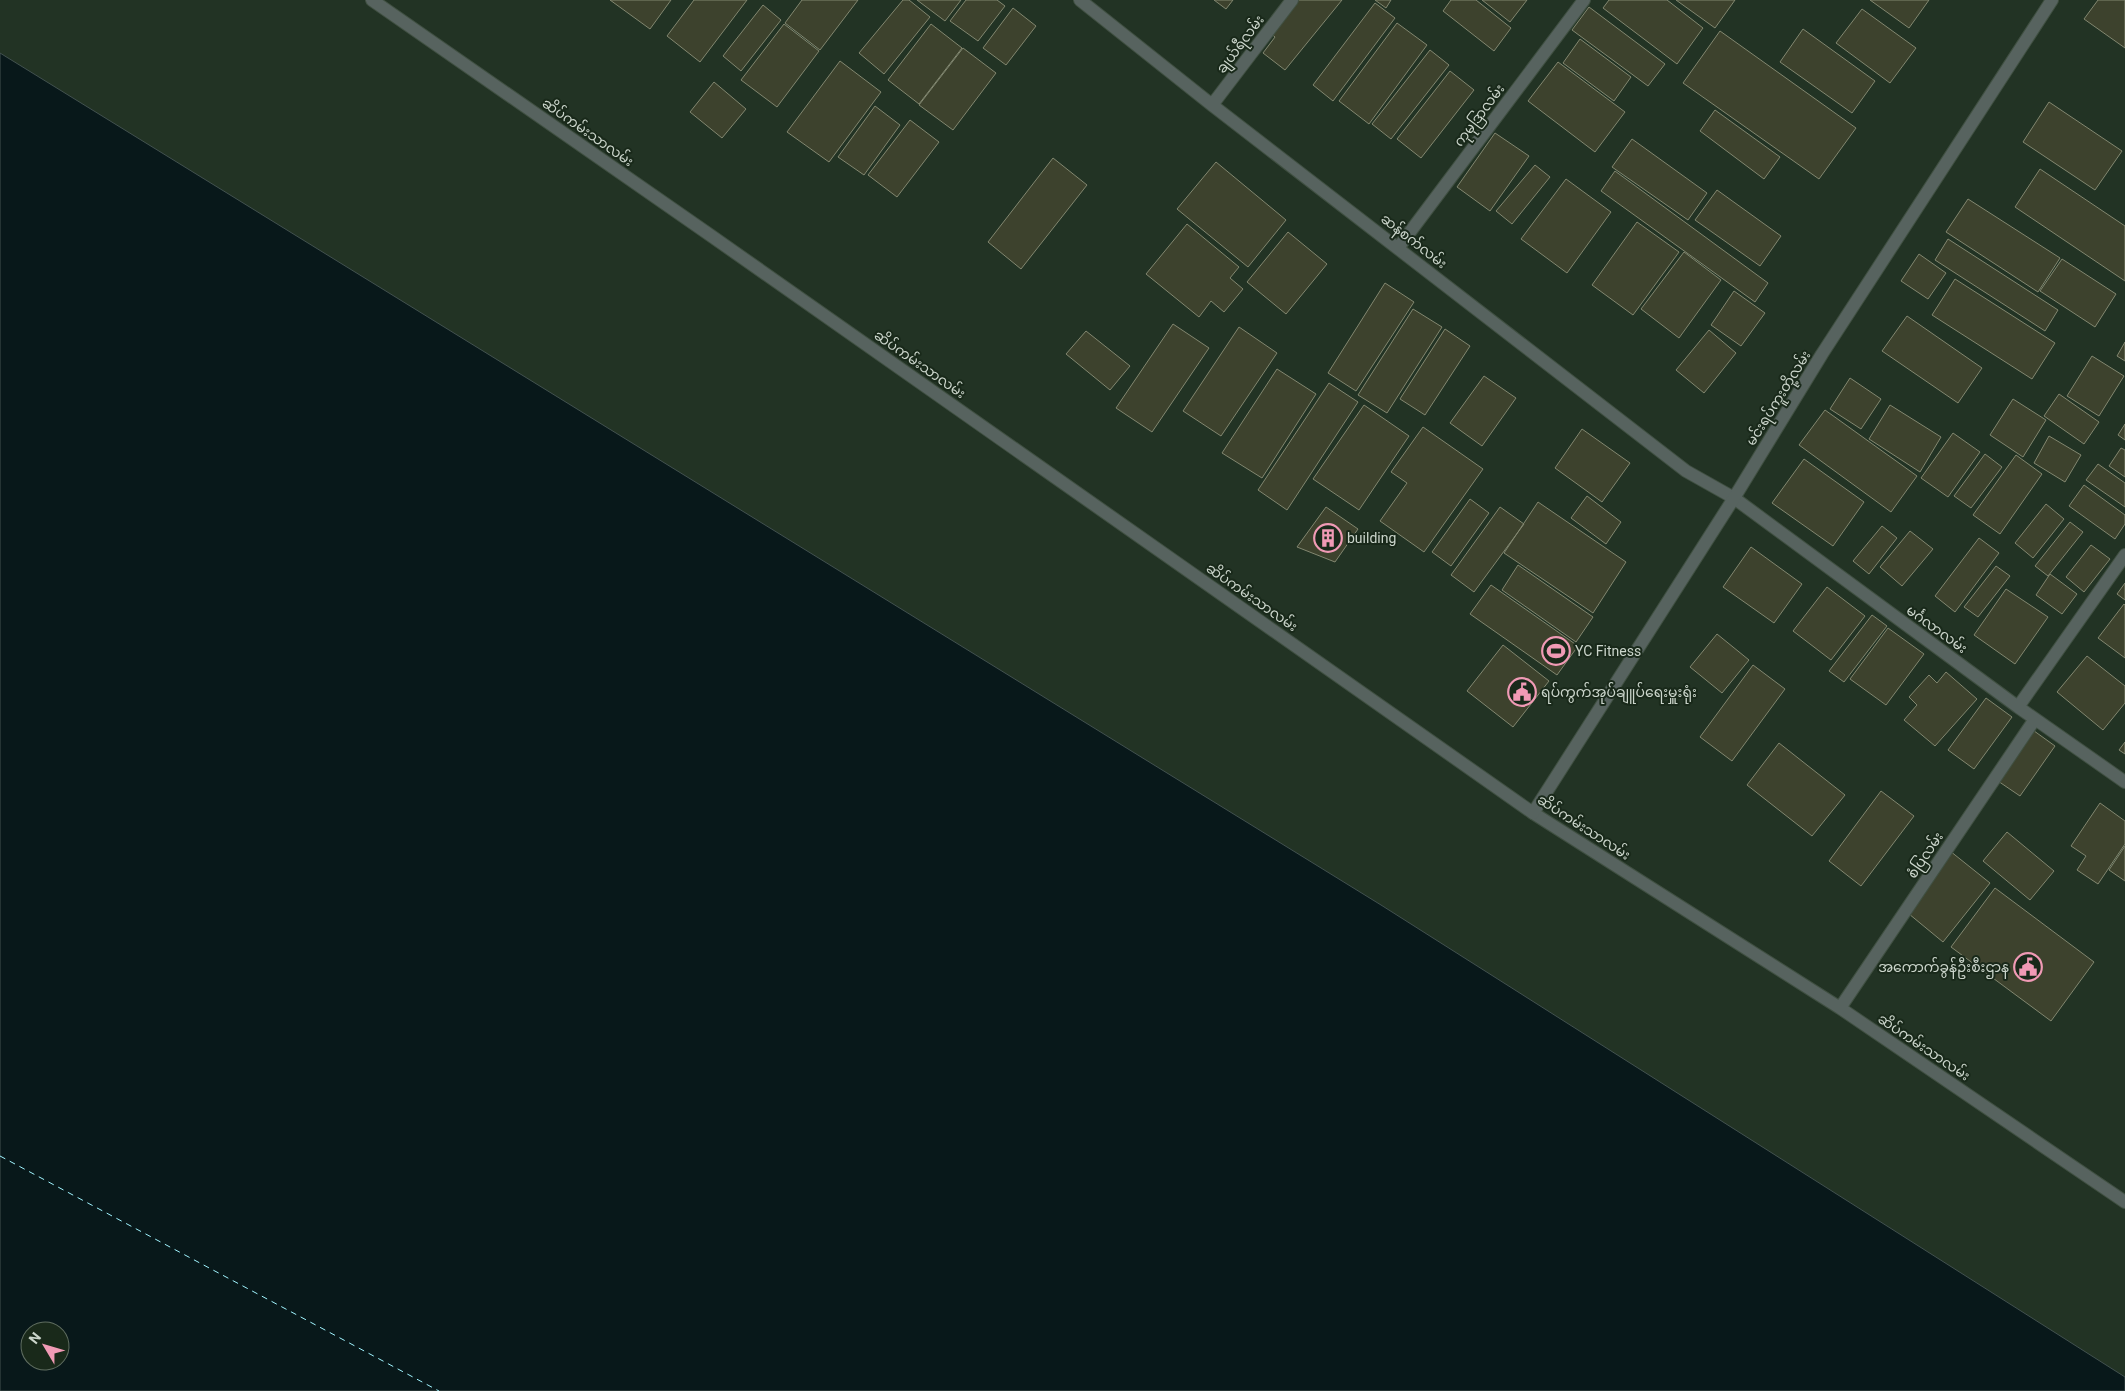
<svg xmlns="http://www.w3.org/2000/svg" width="2125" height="1391" font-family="Roboto,'Noto Sans Myanmar',sans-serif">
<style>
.water{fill:#08181a;stroke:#42514f;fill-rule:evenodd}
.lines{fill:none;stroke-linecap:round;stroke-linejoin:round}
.ferry{stroke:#a0f4ff;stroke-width:1;stroke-dasharray:6 5;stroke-linecap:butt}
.building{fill:#3d422d;stroke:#828770}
.minor-casing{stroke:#405042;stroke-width:14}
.tertiary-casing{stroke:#405042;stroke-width:14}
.minor{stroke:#57635f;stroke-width:12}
.tertiary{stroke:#57635f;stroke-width:12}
.labels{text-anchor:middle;stroke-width:4;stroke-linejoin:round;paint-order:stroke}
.street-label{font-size:14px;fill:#cbd5cb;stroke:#19291a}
.poi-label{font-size:14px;fill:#cbd5cb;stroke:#19291a;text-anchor:start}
</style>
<rect width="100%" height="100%" fill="#223324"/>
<path class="water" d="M0 53 1381 905 2125 1377V1391H0ZM30 1331H60V1361H30Z"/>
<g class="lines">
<path class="ferry" d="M0 1156 439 1391"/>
</g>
<path class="building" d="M610 0H671L650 29Z
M694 0H747L700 62 667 36Z
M802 0H858L820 50 785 23Z
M903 0H909L930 17 884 74 859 53Z
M917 0H961L945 21Z
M966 0H997L1005 6 978 41 950 21Z
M1214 0H1233L1226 9Z
M1292 0H1342L1285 70 1263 53 1275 37 1268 31Z
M1375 0H1391L1386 8Z
M1451 0H1476L1511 28 1494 51 1443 11Z
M1482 0H1527L1510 22Z
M1609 0H1667L1703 28 1677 64 1603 8Z
M1676 0H1735L1715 28Z
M1870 0H1929L1909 28Z
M2098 0H2125V48L2084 19Z
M1375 3 1395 18 1333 101 1313 85Z
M763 5 781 20 741 71 723 56Z
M1589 7 1665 64 1648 86 1572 30Z
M1013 8 1036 26 1006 65 983 48Z
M1862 9 1916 48 1890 83 1836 43Z
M1397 23 1427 45 1369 124 1339 101Z
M784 24 819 51 777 107 741 80Z
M931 24 962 48 919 104 888 80Z
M1803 29 1875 81 1852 113 1780 62Z
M1720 31 1856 128 1819 179 1683 83Z
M1580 39 1631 77 1614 101 1563 63Z
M963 48 996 73 953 130 919 105Z
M1430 50 1449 65 1391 139 1372 124Z
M840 61 881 92 829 162 787 132Z
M1558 62 1625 112 1595 152 1528 101Z
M1450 71 1474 90 1421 158 1397 139Z
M714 82 746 109 722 138 690 112Z
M2049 102 2122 151 2095 190 2023 142Z
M875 106 900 125 864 175 838 157Z
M1715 110 1780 157 1764 179 1700 131Z
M910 120 939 142 897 197 868 175Z
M1495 133 1529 156 1490 211 1457 187Z
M1632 139 1707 193 1688 220 1612 167Z
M1053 158 1087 185 1021 269 988 242Z
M1216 162 1286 220 1248 267 1177 209Z
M1535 165 1550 177 1512 224 1496 211Z
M2040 169 2125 226V281L2015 207Z
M1615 171 1768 283 1755 302 1601 191Z
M1566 179 1611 212 1567 273 1521 239Z
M1717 190 1781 236 1760 266 1695 220Z
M1968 199 2060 258 2038 292 1946 232Z
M1637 222 1679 252 1633 315 1592 285Z
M1187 224 1239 267 1230 278 1243 289 1224 312 1211 301 1199 317 1146 274Z
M1288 232 1327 264 1286 314 1247 282Z
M1948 239 2058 310 2045 331 1935 260Z
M1684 252 1721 280 1679 338 1641 309Z
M1919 254 1946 273 1928 299 1901 281Z
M2062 259 2116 294 2095 327 2040 291Z
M1955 279 2055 343 2032 379 1932 315Z
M1385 283 1414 302 1356 391 1328 373Z
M1734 291 1765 313 1741 346 1711 325Z
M1413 309 1442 327 1387 413 1358 395Z
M1907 316 1982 368 1958 403 1882 351Z
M1173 324 1209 348 1152 432 1116 408Z
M1239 327 1277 353 1221 436 1183 411Z
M1445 329 1470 346 1425 415 1400 399Z
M1709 330 1736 353 1704 393 1676 370Z
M1086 331 1130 366 1110 390 1066 354Z
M2125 342V361L2117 356Z
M2092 356 2124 376 2099 416 2067 396Z
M1277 369 1316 394 1262 478 1222 453Z
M1484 376 1516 398 1482 446 1450 423Z
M1850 378 1881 399 1861 429 1830 409Z
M1329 383 1358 402 1287 510 1258 490Z
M2059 394 2099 422 2084 444 2044 416Z
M2013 399 2046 420 2023 457 1990 435Z
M1364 405 1409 436 1359 510 1313 479Z
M1890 405 1941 437 1920 472 1869 439Z
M1825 410 1917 476 1891 512 1799 445Z
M2125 424V440L2118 435Z
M1423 427 1483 469 1424 552 1380 521 1407 483 1391 472Z
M1582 429 1630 463 1602 502 1555 468Z
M1953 433 1980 452 1948 497 1921 478Z
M2049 436 2081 455 2065 482 2034 463Z
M2121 448 2125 450V477L2109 466Z
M1985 454 2002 467 1971 508 1954 496Z
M2016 455 2042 474 2000 534 1973 515Z
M1804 459 1864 502 1833 546 1772 503Z
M2098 464 2125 483V507L2086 480Z
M2084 485 2125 515V524L2115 539 2069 506Z
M1587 496 1621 522 1606 544 1571 518Z
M1470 499 1489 513 1451 566 1432 552Z
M1538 502 1626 562 1593 613 1504 553Z
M2046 504 2064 519 2033 558 2015 543Z
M1326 507 1358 529 1335 562 1297 547Z
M1500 507 1524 524 1474 592 1451 575Z
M2070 522 2083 532 2048 576 2035 566Z
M1882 526 1897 538 1869 574 1853 561Z
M1910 531 1933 549 1902 586 1880 567Z
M1979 538 1999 553 1955 612 1935 596Z
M2091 545 2110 559 2084 592 2066 577Z
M1751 547 1802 584 1774 623 1723 587Z
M1518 565 1593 617 1576 642 1502 590Z
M1996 566 2010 576 1978 617 1964 607Z
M2050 574 2077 594 2062 614 2036 595Z
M2125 583V600L2117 594Z
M1491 585 1578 646 1557 675 1470 614Z
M1827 587 1865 616 1831 660 1793 631Z
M2006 589 2048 617 2015 664 1974 635Z
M2124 604 2125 605V658L2098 638Z
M1872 615 1887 626 1844 682 1829 671Z
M1888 628 1924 654 1886 705 1850 679Z
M1717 634 1749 660 1722 693 1690 667Z
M1503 645 1549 681 1513 727 1467 691Z
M2087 656 2125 686V703L2103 730 2057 692Z
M1753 665 1785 689 1732 761 1700 737Z
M1946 672 1977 699 1935 746 1904 720 1917 705 1909 697 1929 675 1937 683Z
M1986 698 2012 717 1974 769 1948 750Z
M2030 728 2055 746 2020 796 1995 779Z
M2125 742V754L2119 750Z
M1779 743 1845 795 1812 836 1747 785Z
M1881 791 1914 816 1861 886 1829 861Z
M2100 803 2125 821V844L2098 884 2077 870 2086 856 2071 846Z
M2007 832 2054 871 2030 900 1983 861Z
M2125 846V881L2109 870Z
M1950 851 1990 883 1943 942 1903 909Z
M1995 888 2094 962 2051 1021 1951 947Z"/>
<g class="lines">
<defs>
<path id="minor" d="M1080 0 1212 105 1686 471 1734 498 2018 707 2125 782
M1212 105 1292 0
M1398 248 1584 0
M2018 707 2125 555
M1533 813 1840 1008 2125 1202
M1840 1008 2035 719"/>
<path id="tertiary" d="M372 0 710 235 1533 813 1734 498 1822 354 2052 0"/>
</defs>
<use href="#minor" class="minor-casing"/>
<use href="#tertiary" class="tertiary-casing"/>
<use href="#minor" class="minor"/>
<use href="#tertiary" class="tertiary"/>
</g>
<defs>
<symbol id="building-ring" viewBox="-11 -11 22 22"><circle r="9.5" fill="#19291a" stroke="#f09ab5" stroke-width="1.5"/><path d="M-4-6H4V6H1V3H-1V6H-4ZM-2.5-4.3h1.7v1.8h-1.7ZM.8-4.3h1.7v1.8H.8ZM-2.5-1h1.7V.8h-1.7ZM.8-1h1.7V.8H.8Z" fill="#f09ab5"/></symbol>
<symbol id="stadium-ring" viewBox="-11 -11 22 22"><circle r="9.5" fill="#19291a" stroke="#f09ab5" stroke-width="1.5"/><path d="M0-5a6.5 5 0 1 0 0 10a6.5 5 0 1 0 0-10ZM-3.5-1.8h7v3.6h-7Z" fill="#f09ab5"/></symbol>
<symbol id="civic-ring" viewBox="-11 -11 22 22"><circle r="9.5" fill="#19291a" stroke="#f09ab5" stroke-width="1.5"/><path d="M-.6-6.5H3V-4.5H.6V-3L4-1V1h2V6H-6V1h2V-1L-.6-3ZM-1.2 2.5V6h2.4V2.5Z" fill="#f09ab5"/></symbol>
</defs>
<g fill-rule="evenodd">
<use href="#building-ring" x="1312" y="522" width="32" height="32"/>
<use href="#stadium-ring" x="1540" y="635" width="32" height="32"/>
<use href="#civic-ring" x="1506" y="676" width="32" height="32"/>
<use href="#civic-ring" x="2012" y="951" width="32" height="32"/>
</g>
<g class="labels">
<g class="street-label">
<text transform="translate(1240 44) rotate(-53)" y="5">ချယ်ရီလမ်း</text>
<text transform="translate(1479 115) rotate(-53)" y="5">ကုမုဒြာလမ်း</text>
<text transform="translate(588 132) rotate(35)" y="5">ဆိပ်ကမ်းသာလမ်း</text>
<text transform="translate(1414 241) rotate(38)" y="5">ဆန်စက်လမ်း</text>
<text transform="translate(920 364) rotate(35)" y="5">ဆိပ်ကမ်းသာလမ်း</text>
<text transform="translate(1778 398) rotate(-58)" y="5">မင်းရပ်ကူးတို့လမ်း</text>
<text transform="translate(1252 597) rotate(35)" y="5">ဆိပ်ကမ်းသာလမ်း</text>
<text transform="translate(1937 629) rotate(36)" y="5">မင်္ဂလာလမ်း</text>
<text transform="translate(1584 827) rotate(33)" y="5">ဆိပ်ကမ်းသာလမ်း</text>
<text transform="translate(1925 855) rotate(-56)" y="5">စံပြလမ်း</text>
<text transform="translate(1924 1047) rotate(34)" y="5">ဆိပ်ကမ်းသာလမ်း</text>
</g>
<g class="poi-label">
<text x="1347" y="543">building</text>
<text x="1575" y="656">YC Fitness</text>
<text x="1541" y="697">ရပ်ကွက်အုပ်ချူပ်ရေးမှူးရုံး</text>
<text x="2009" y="972" text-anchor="end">အကောက်ခွန်ဦးစီးဌာန</text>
</g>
</g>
<g transform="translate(45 1346) rotate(308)"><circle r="24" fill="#19291a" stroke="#606e61"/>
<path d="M0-4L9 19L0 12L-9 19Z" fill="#f09ab5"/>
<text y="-8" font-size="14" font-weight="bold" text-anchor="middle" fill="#cbd5cb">N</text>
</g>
</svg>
